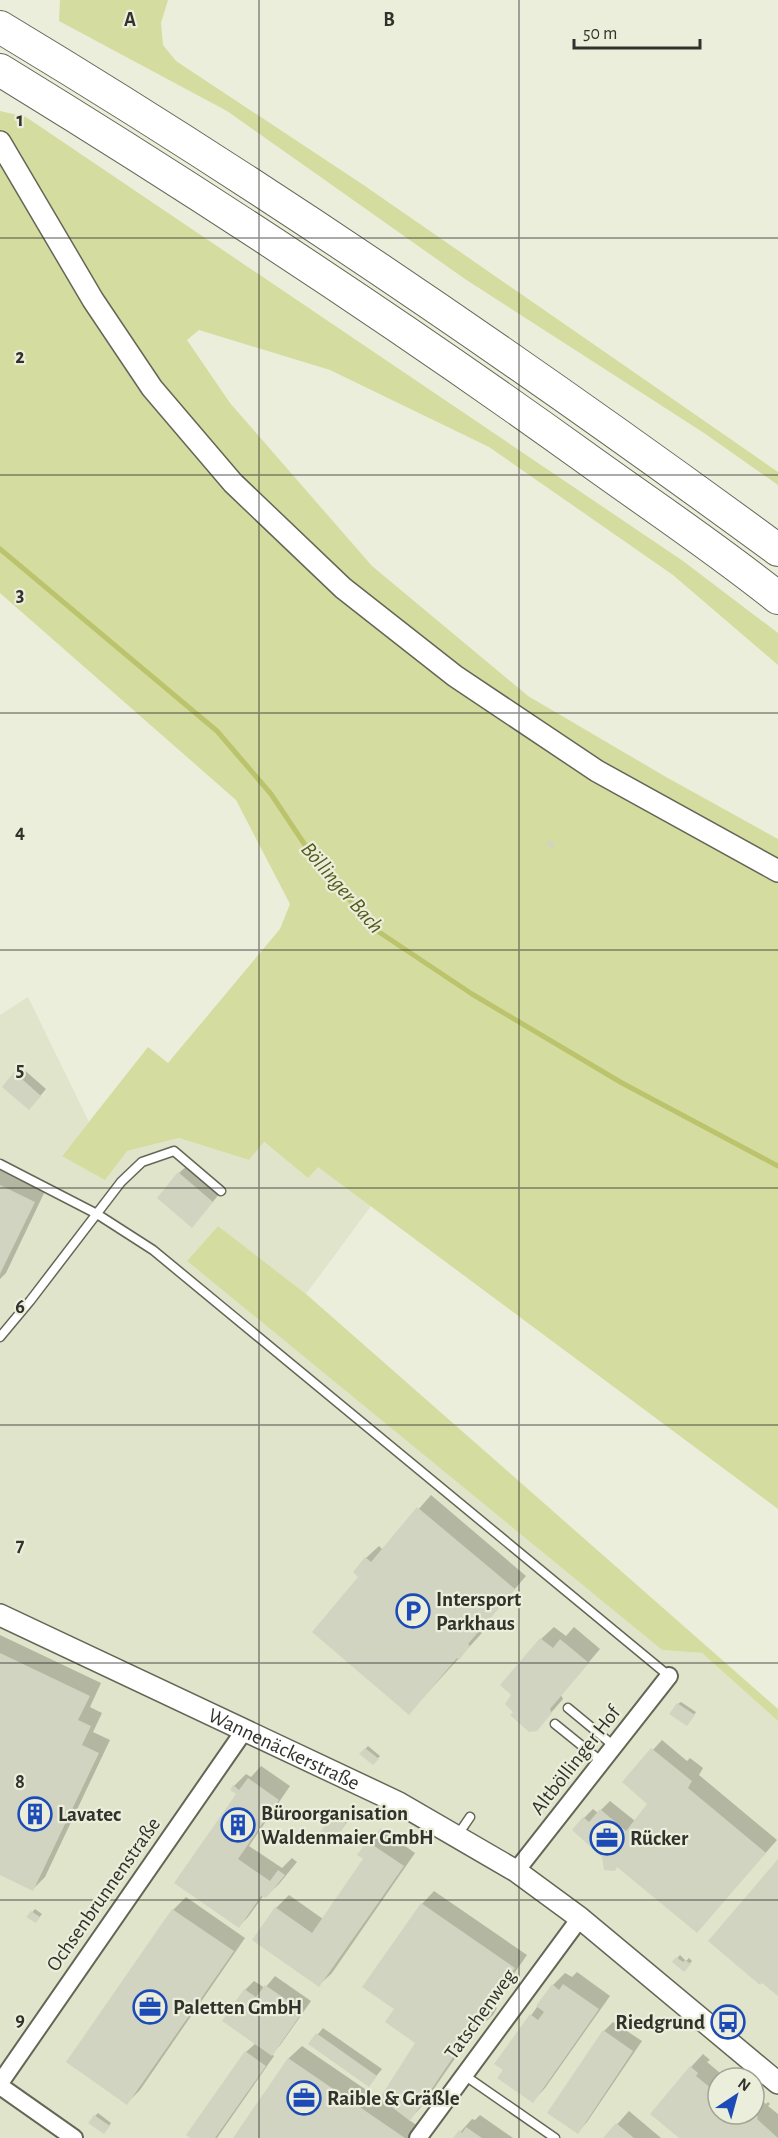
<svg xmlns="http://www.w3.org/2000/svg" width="778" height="2138" font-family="'Alegreya Sans',sans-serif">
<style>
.built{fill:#e0e4ca;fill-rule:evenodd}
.green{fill:#d5dc9f}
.shadow{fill:#0003}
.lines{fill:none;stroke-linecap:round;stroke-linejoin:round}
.stream{stroke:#bbc36c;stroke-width:5}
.building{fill:#d2d4c2}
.service-casing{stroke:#646656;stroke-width:11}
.minor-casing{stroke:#646656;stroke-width:20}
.tertiary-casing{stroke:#646656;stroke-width:24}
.motorway-casing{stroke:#646656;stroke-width:34}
.service{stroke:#fff;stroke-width:8}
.minor{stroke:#fff;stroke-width:16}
.tertiary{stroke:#fff;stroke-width:21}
.motorway{stroke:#fff;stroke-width:32}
.grid{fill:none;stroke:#31322b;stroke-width:1.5;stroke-opacity:0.55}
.labels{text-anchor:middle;stroke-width:4.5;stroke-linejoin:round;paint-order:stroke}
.poi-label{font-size:21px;font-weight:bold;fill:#31322b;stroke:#ebeedb;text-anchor:start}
.street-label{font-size:21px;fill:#31322b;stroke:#ebeedb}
.water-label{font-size:22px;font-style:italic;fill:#555a1a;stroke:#ebeedb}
.grid-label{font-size:20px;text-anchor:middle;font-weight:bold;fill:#31322b;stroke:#ebeedb;stroke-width:4.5;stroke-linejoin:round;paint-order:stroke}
</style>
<rect width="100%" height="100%" fill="#ebeedb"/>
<path class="built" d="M28 997 89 1122 62 1155 127 1151 179 1138 249 1160 263 1142 308 1178 318 1166 371 1206 306 1294 218 1226 187 1261 662 1650 702 1653 778 1721V2138H0V1015ZM718 2078H754V2114H718Z"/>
<path class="green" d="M60 0H168L161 23 163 45 176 61 362 184 778 472V485L704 433 465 279 227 111 59 21Z
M0 111 26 117 683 561 778 633V665L673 575 489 447 330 370 199 330 187 340 230 403 372 566 528 696 666 777 778 839V1509L318 1167 308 1178 264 1142 249 1160 179 1138 127 1151 105 1180 62 1156 148 1047 168 1063 280 929 290 904 236 800 0 593Z
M218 1226 306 1294 778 1709V1721L702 1653 662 1650 187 1261Z"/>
<path class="shadow" d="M21 1067 46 1089 35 1102 4 1086Z
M189 1164 221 1192 201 1216 179 1173Z
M0 1166 46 1189 6 1273 0 1279Z
M431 1495 526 1576 479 1631 482 1633 471 1645 409 1713 361 1577 366 1558 379 1546 383 1550Z
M554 1627 566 1636 574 1627 600 1649 561 1695 563 1699 536 1730 515 1712 541 1639Z
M0 1635 101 1683 90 1707 102 1713 93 1732 110 1740 45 1877 33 1889 0 1874Z
M681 1702 696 1712 689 1722 678 1704Z
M662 1740 687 1761 690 1758 703 1768 699 1775 777 1840 697 1931 618 1865 603 1857 584 1818 593 1809 598 1813 610 1801 635 1821 657 1795 624 1782Z
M368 1746 380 1756 373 1763 361 1754Z
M261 1766 290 1786 249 1846 282 1868 292 1858 297 1862 279 1884 266 1896 264 1895 248 1917 239 1926 176 1883 238 1794 234 1786 246 1774 251 1777Z
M340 1809 351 1817 333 1841 334 1815Z
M381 1829 415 1853 332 1973 319 1985 254 1940 276 1908 289 1895 323 1919 365 1859 359 1855 368 1842Z
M434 1891 527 1955 492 2005 497 2008 493 2015 480 2027 478 2025 422 2106 409 2120 418 2126 410 2138H235L289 2058 302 2046 381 2100 417 2043 396 2008 422 1904Z
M186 1897 245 1938 140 2090 127 2103 68 2062 173 1910Z
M35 1909 42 1914 38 1919 29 1916Z
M680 1955 686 1961 689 1958 692 1961 684 1970 674 1962Z
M577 1972 610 1996 545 2088 533 2101 505 2070 496 2064 553 1985 565 1973 572 1977Z
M275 1976 311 2001 281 2044 272 2054 274 2056 217 2138H193L246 2052 256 2043 245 1990 254 1981 265 1988Z
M613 2022 642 2041 587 2122 578 2132 604 2031Z
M323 2028 382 2069 369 2085 310 2044Z
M703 2054 710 2060 707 2062 726 2078H718V2114H754V2101L758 2098 766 2104 768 2102 770 2104 768 2106 778 2114V2138H681L691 2067Z
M629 2111 661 2138H605Z
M98 2113 111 2123 106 2130 95 2116Z
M480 2115 513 2138H455L472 2119 475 2120Z"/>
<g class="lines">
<path class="stream" d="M0 549 217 731 271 794 319 866 379 932 472 994 622 1083 778 1166"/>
</g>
<path class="building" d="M549 840 555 845 552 849 546 843Z
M14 1072 41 1096 29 1110 2 1087Z
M178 1172 213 1202 192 1228 157 1198Z
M0 1185 35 1202 0 1274Z
M417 1507 515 1589 468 1644 470 1646 459 1660 457 1658 409 1715 312 1632 358 1577 353 1572 365 1557 371 1562Z
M540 1638 553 1648 560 1639 589 1663 550 1709 552 1713 537 1731 529 1732 510 1715 513 1712 505 1704 511 1695 500 1685Z
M0 1653 90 1696 78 1720 91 1726 82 1745 99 1753 33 1891 0 1875Z
M677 1703 695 1715 687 1726 669 1714Z
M365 1748 379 1759 373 1765 359 1754Z
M651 1748 692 1781 688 1788 766 1853 697 1933 617 1867 615 1871 604 1870 602 1857 572 1830 583 1817 589 1822 600 1809 626 1831 647 1804 622 1782Z
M248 1778 279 1800 238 1859 270 1881 278 1870 285 1875 266 1898 261 1896 239 1928 174 1883 236 1794 230 1790 233 1785 239 1790Z
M333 1814 346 1823 333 1843 319 1834Z
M367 1841 404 1866 319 1987 252 1940 275 1907 312 1933 363 1859 357 1855Z
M778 1859V1996L762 1983 760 1985 708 1941Z
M421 1903 515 1968 481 2018 486 2021 481 2029 475 2025 410 2121 380 2098 415 2043 385 2022 394 2009 362 1987Z
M172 1909 234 1951 127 2105 66 2062Z
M31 1911 40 1917 36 1923 26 1917Z
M676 1957 683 1962 685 1960 691 1964 684 1972 672 1962Z
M552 1984 559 1990 563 1984 599 2009 533 2103 497 2078 503 2070 494 2064 530 2014 538 2020 544 2012 536 2006Z
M265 1985 303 2011 272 2056 222 2021 244 1989 256 1997Z
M603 2030 633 2051 578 2134 547 2113Z
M316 2033 377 2076 369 2087 308 2044Z
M245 2051 266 2066 215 2138H190L186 2135Z
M288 2058 405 2138H233Z
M690 2066 698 2073 696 2076 718 2094V2114L752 2116 755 2114 758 2117 757 2119 778 2138H679L650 2114Z
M94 2115 110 2126 104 2134 88 2123Z
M616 2123 634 2138H603Z
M466 2127 482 2138H453L459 2130 462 2133Z"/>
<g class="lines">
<defs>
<path id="service" d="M0 1164 97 1214 153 1250 669 1676
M0 1337 30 1301 121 1182 142 1162 174 1151 221 1191
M568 1708 614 1746
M555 1724 602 1762
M457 1836 470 1817
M464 2075 555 2138"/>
<path id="minor" d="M516 1871 669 1676
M0 2083 244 1731
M0 2086 74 2138
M418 2138 580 1918"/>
<g id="tertiary">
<path d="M0 142 93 300 152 388 233 483 343 588 455 676 597 771 778 871"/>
<path id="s1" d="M0 1615 399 1803 516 1871 580 1918 778 2083"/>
</g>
<path id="motorway" d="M0 27C268 188 526 365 778 550
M0 70C199 192 394 320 583 456 648 503 716 548 778 598"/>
</defs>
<use href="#service" class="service-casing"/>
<use href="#minor" class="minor-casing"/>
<use href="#tertiary" class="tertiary-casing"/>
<use href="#motorway" class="motorway-casing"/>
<use href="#service" class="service"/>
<use href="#minor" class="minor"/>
<use href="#tertiary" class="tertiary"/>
<use href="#motorway" class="motorway"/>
</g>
<path class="grid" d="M259 0V2138M519 0V2138M0 238H778M0 475H778M0 713H778M0 950H778M0 1188H778M0 1425H778M0 1663H778M0 1900H778"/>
<defs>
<symbol id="parking-ring" viewBox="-11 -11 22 22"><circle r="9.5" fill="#ebeedb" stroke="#1c4ab7" stroke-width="1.5"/><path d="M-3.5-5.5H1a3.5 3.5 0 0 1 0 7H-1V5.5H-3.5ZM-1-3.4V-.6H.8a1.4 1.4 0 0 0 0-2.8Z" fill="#1c4ab7"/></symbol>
<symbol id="building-ring" viewBox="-11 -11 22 22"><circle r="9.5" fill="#ebeedb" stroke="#1c4ab7" stroke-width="1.5"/><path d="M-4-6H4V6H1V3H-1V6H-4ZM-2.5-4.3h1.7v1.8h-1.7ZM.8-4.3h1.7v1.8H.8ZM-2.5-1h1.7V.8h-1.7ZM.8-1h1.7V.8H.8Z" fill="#1c4ab7"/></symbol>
<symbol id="office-ring" viewBox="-11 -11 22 22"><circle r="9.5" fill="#ebeedb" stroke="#1c4ab7" stroke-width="1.5"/><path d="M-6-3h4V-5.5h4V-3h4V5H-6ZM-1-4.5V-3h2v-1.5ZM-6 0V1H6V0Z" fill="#1c4ab7"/></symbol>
<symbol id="bus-ring" viewBox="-11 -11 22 22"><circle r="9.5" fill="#ebeedb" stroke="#1c4ab7" stroke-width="1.5"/><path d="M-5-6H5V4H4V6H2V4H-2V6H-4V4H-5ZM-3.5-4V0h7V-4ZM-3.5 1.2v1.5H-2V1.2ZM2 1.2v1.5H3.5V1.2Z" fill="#1c4ab7"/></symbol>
</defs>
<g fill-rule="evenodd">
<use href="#parking-ring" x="394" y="1592" width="38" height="38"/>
<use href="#building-ring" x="16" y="1795" width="38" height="38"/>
<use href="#building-ring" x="219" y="1806" width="38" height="38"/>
<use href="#office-ring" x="588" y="1819" width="38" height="38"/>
<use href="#office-ring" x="131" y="1988" width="38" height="38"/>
<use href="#bus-ring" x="709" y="2003" width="38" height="38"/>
<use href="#office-ring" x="285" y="2079" width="38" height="38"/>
</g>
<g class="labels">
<g class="poi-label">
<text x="436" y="1606">Intersport<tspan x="436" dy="24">Parkhaus</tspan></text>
<text x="261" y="1820">Büroorganisation<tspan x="261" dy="24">Waldenmaier GmbH</tspan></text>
<text x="58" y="1821">Lavatec</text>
<text x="630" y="1845">Rücker</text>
<text x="173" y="2014">Paletten GmbH</text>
<text x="705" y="2029" text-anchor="end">Riedgrund</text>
<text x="327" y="2105">Raible &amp; Gräßle</text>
</g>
<g class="street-label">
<text dy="7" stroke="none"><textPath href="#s1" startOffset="314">Wannenäckerstraße</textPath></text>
<text transform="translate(575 1760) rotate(-52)" y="7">Altböllinger Hof</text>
<text transform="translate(103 1894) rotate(-55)" y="7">Ochsenbrunnenstraße</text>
<text transform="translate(480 2014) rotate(-54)" y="7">Tatschenweg</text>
</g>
<g class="water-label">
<text transform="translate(343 887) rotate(49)" y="8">Böllinger Bach</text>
</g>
</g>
<g class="grid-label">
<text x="130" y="26">A</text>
<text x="389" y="26">B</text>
<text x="20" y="126">1</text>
<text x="20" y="363">2</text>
<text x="20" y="601">3</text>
<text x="20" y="838">4</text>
<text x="20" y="1076">5</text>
<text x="20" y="1313">6</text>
<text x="20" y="1551">7</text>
<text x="20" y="1788">8</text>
<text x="20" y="2026">9</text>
</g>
<g transform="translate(736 2096) rotate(36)"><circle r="28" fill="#ebeedb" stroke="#a1a395" stroke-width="1.5"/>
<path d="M0-4.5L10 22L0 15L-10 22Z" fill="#1c4ab7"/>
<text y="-9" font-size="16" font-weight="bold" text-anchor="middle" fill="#31322b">N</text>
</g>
<path d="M574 39v9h126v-9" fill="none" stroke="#31322b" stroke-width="3"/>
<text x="583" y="39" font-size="18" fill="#31322b" stroke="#ebeedb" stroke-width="4.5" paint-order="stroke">50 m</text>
</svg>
